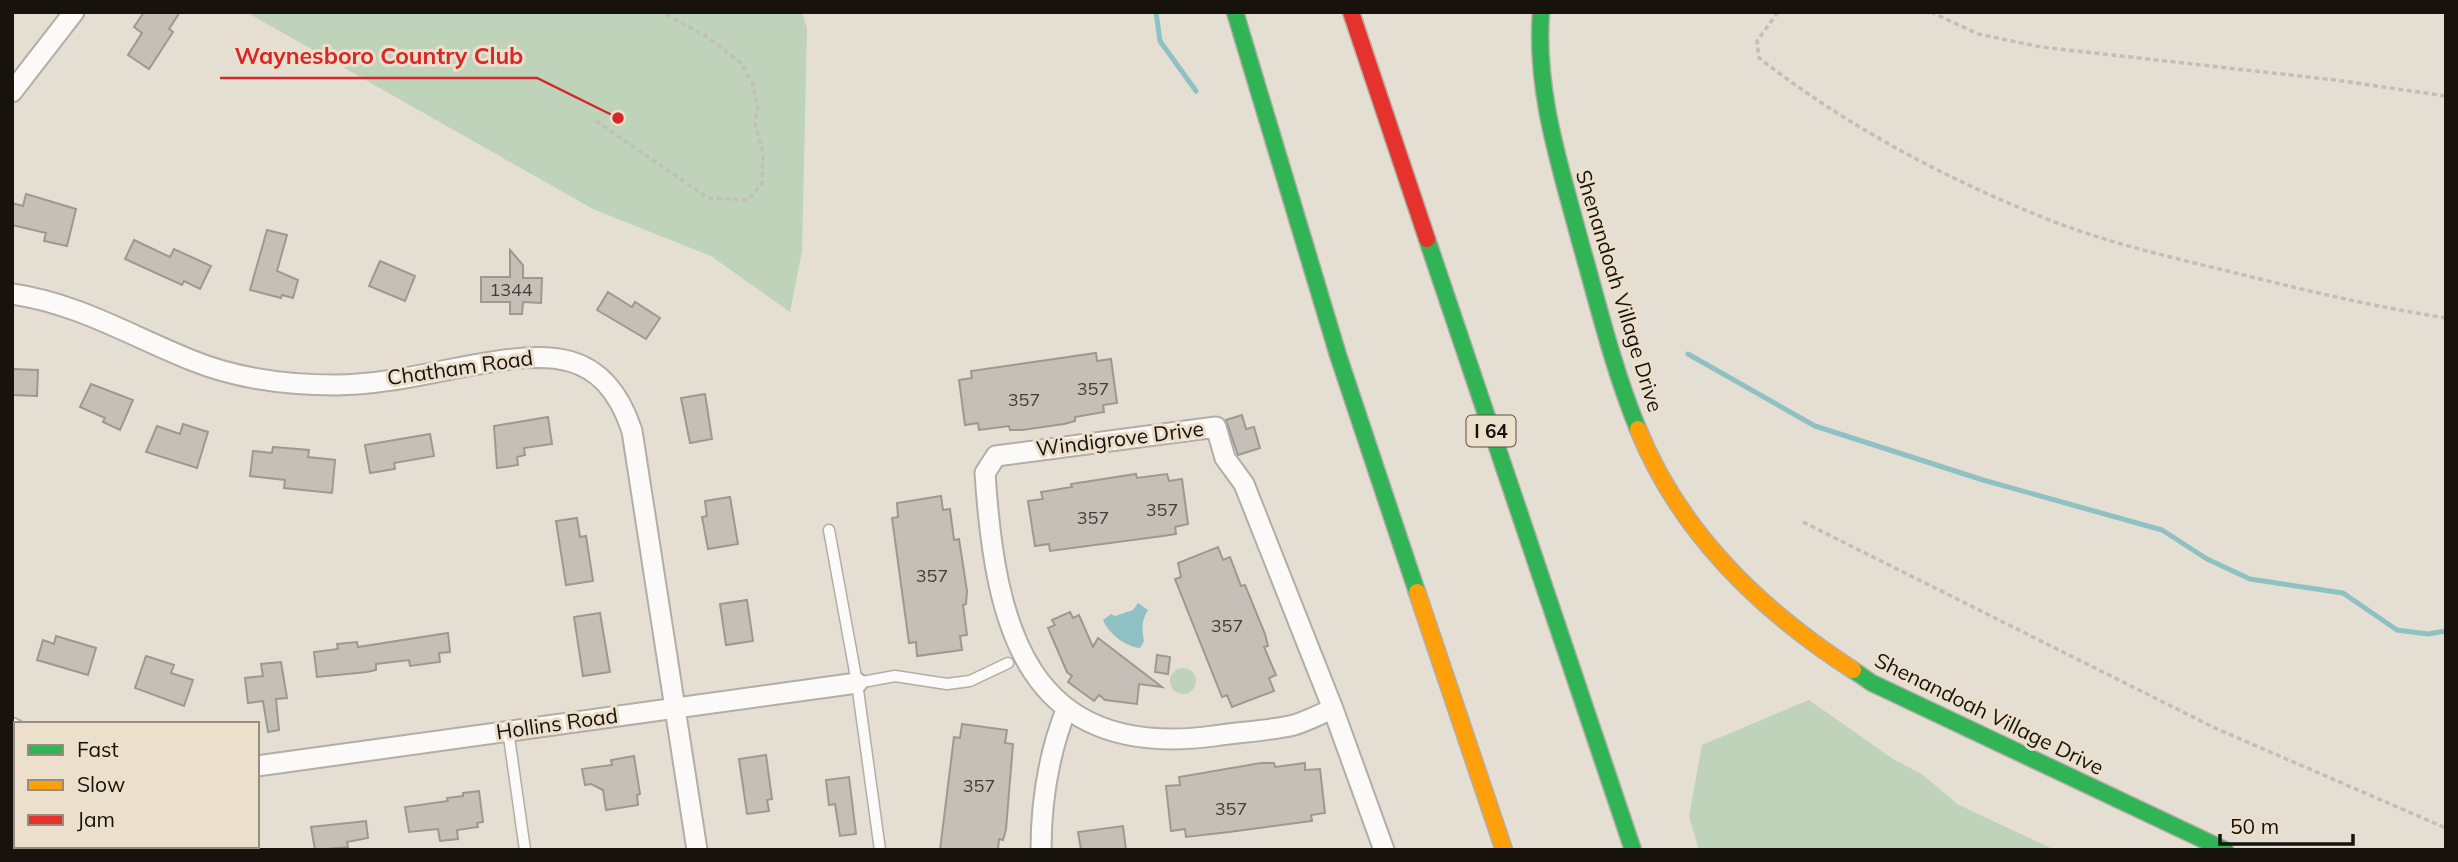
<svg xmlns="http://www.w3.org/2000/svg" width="2458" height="862" font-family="Mulish,sans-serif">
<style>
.green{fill:#bed3b9}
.water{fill:#8fc1c4}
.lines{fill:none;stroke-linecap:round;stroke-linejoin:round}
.stream{stroke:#8fc1c4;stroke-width:5}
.building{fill:#c5c0b7;stroke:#9e9990;stroke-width:2}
.lane-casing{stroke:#b2aea5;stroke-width:13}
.street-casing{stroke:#b2aea5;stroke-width:23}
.fast-casing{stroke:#b2aea5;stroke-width:19}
.slow-casing{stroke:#b2aea5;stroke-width:19}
.jam-casing{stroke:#b2aea5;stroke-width:19}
.path{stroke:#c1bfbb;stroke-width:3.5;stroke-dasharray:5 3.5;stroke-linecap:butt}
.lane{stroke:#fbfaf8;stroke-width:10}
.street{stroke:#fbfaf8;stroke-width:19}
.fast{stroke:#30b455;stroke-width:16}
.slow{stroke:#ff9f0a;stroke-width:16}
.jam{stroke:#e5322d;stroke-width:16}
.labels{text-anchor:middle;stroke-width:6;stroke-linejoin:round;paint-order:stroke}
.number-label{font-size:18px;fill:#423e37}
.shield{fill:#ecdfcb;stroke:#575045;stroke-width:2}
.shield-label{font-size:19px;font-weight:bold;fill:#17130c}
.street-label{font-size:21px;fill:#17130c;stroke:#ecdfcb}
.leader{fill:none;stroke:#d62828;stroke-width:2.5}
.callout-dot{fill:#d62828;stroke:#ecdfcb;stroke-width:2.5}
.callout-label{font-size:23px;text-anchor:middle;font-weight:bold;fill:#d62828;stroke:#ecdfcb;stroke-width:6;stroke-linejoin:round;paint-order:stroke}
</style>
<rect width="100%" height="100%" fill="#e4ded3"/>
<path class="green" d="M246 12H802L807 28 802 251 790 312 711 256 593 209Z
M1170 681a13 13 0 1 1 26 0a13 13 0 1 1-26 0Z
M1809 700 1893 759 1923 775 1957 804 2055 850H1699L1689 816 1702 745Z"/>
<path class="water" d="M1138 603 1148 610C1141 621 1142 630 1144 641L1140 648C1126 647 1108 633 1103 620L1111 614 1115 616 1133 610Z"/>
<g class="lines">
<path class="stream" d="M1156 12 1160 41 1196 91
M1688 354 1815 426 1983 480 2162 530 2207 559 2250 579 2343 593 2397 630 2428 634 2446 631"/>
</g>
<path class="building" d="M144 12H180L169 29 173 32 149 69 128 55 142 33 134 27Z
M26 194 76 209 67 246 44 241 46 233 12 225V203L23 206Z
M267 230 287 235 277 271 298 280 293 298 282 295 281 298 250 290Z
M134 240 170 257 174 249 211 266 200 289 184 281 182 285 125 259Z
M510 250 523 265V278H542L541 303 523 302 522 314H510V302H481V277H510Z
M380 261 415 276 405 301 369 286Z
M608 292 632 307 635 302 660 318 646 339 597 310Z
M1096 353 1097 361 1111 359 1117 403 1103 405 1104 412 1075 417V421L1064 424 1022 430H1010L1009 426 979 430 978 423 965 425 959 380 972 378 971 371Z
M12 369 38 370 37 396 12 395Z
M91 384 133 400 120 430 103 422 105 418 80 407Z
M705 394 712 439 690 443 681 398Z
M1242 415 1246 429 1254 427 1260 448 1238 455 1226 420Z
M548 417 552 444 524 448 525 455 517 457 518 465 497 468 494 426Z
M183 424 208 432 197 468 146 452 157 426 180 434Z
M430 434 434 456 394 463 395 469 370 473 365 445Z
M273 447 309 450 308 457 335 460 332 493 284 488 285 480 250 476 253 451 272 453Z
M1136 474 1137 478 1167 474 1169 481 1182 479 1188 524 1175 527 1176 534 1163 536 1050 551 1049 544 1035 546 1028 501 1043 499 1041 492 1072 487 1071 484Z
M941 496 943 510 950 509 954 540 959 539 967 591 966 604 963 605 967 635 960 636 962 650 917 656 916 642 909 643 892 518 898 517 897 503Z
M730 497 738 544 708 549 702 517 707 516 705 501Z
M577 518 580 537 586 536 593 581 566 585 556 521Z
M1218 547 1223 560 1230 557 1241 586 1245 585 1265 634 1268 646 1264 647 1276 675 1269 678 1274 691 1232 707 1227 695 1222 697 1175 579 1181 577 1178 563Z
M747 600 753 641 726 645 720 604Z
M1070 612 1073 618 1079 615 1093 647 1098 638 1162 687 1139 684 1137 704 1105 700 1099 695 1094 701 1068 682 1072 676 1067 672 1048 628 1055 625 1052 620Z
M600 613 610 672 583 676 574 617Z
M448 633 450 652 439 653 440 662 410 666 409 660 376 664V670L367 672 317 677 314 652 338 649 337 644 357 642 358 647Z
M56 636 96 648 88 675 37 660 43 640 54 644Z
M1157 655 1170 657 1168 674 1155 672Z
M146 656 174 665 171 673 193 680 184 706 135 688Z
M281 662 287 698 276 699 279 730 268 732 263 701 248 703 245 678 263 676 261 664Z
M962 724 1007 730 1005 743 1013 744 1006 829 1003 840 999 839 998 850H940L954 737 960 738Z
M766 755 772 799 767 800 769 811 747 814 739 759Z
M634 756 640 794 637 795 638 805 606 810 603 790 591 784 585 785 582 769 612 765 611 760Z
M1261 763H1274L1275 767 1305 763V770L1320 769 1325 813 1311 815 1312 821 1229 832 1186 837 1185 829 1171 831 1166 786 1180 785 1179 777Z
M849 777 856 834 840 836 835 804 829 805 826 780Z
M479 791 483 822 477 823 478 827 457 830 458 839 440 841 438 829 409 832 405 807 448 801 447 798 463 796V793Z
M366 821 368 838 347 842 348 847 315 850 311 827Z
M1123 826 1126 850H1081L1078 832Z"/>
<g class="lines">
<defs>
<path id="lane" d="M829 530 857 683 880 850
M857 683 895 676 947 684 970 681 1008 663
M508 730 525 850"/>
<path id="street" d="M12 92 74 12
M12 294C77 303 131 336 191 360 237 379 287 385 336 385 381 385 429 373 473 365 547 352 604 346 632 431L697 850
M1216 427 1225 458 1244 484 1333 709C1320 714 1307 721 1294 725 1268 731 1240 732 1214 736 1026 761 995 626 985 473L996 456Z
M1333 709 1384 850
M12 728 16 730
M257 766 857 683
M145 850 146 846
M1041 850C1041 800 1048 756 1066 710"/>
<path id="fast" d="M1235 12 1338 355 1417 592
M1541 12C1535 92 1560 165 1580 241 1598 304 1613 368 1638 429
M1427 239 1633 850
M1853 670 1872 683 2225 850"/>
<path id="slow" d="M1638 429C1680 533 1760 610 1853 670
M1417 592 1504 850"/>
<path id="jam" d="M1351 12 1427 239"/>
</defs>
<use href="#lane" class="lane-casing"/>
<use href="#street" class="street-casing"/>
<use href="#fast" class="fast-casing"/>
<use href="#slow" class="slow-casing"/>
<use href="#jam" class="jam-casing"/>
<path class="path" d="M1778 12 1757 41 1759 58C1849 128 1953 183 2060 224 2119 246 2183 260 2244 275 2311 292 2377 307 2446 318
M1931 12 1978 34 2041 47 2335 80 2446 96
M596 121 708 198 748 200 762 184 763 152 755 125 758 106 752 82 741 63 706 36 661 12
M1803 522 2217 729 2446 828"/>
<use href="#lane" class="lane"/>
<use href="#street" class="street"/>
<use href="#fast" class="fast"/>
<use href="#slow" class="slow"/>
<use href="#jam" class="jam"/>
</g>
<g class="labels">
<g class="number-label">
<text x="511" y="296">1344</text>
<text x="1093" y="395">357</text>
<text x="1024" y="406">357</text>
<text x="1162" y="516">357</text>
<text x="1093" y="524">357</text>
<text x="932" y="582">357</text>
<text x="1227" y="632">357</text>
<text x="979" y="792">357</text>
<text x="1231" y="815">357</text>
</g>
<rect class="shield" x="1466.5" y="415.5" width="49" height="31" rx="5"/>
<g class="shield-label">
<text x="1491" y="438">I 64</text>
</g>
<g class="street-label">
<text transform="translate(1619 291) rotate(73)" y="7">Shenandoah Village Drive</text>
<text transform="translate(460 368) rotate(-8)" y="7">Chatham Road</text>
<text transform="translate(1120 439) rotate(-7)" y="7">Windigrove Drive</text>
<text transform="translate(1989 714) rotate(26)" y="7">Shenandoah Village Drive</text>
<text transform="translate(557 724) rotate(-8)" y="7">Hollins Road</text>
</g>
</g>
<path class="leader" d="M618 118L537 78H220"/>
<circle class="callout-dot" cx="618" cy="118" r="7"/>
<g class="callout-label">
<text x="379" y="64">Waynesboro Country Club</text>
</g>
<rect width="2458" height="862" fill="none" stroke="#17130c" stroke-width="28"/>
<rect x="14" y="722" width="245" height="126" fill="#ecdfcb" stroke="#978d7f" stroke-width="2"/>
<rect x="28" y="745" width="35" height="10" fill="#30b455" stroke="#978d7f" stroke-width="2"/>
<text x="77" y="757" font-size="21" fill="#17130c">Fast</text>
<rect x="28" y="780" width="35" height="10" fill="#ff9f0a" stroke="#978d7f" stroke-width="2"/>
<text x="77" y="792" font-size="21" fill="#17130c">Slow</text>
<rect x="28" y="815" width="35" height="10" fill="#e5322d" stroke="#978d7f" stroke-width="2"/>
<text x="77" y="827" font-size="21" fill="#17130c">Jam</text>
<path d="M2220 834v10h133v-10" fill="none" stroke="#17130c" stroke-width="3.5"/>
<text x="2230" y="834" font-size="21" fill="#17130c" stroke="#ecdfcb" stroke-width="5" paint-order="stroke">50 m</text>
</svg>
